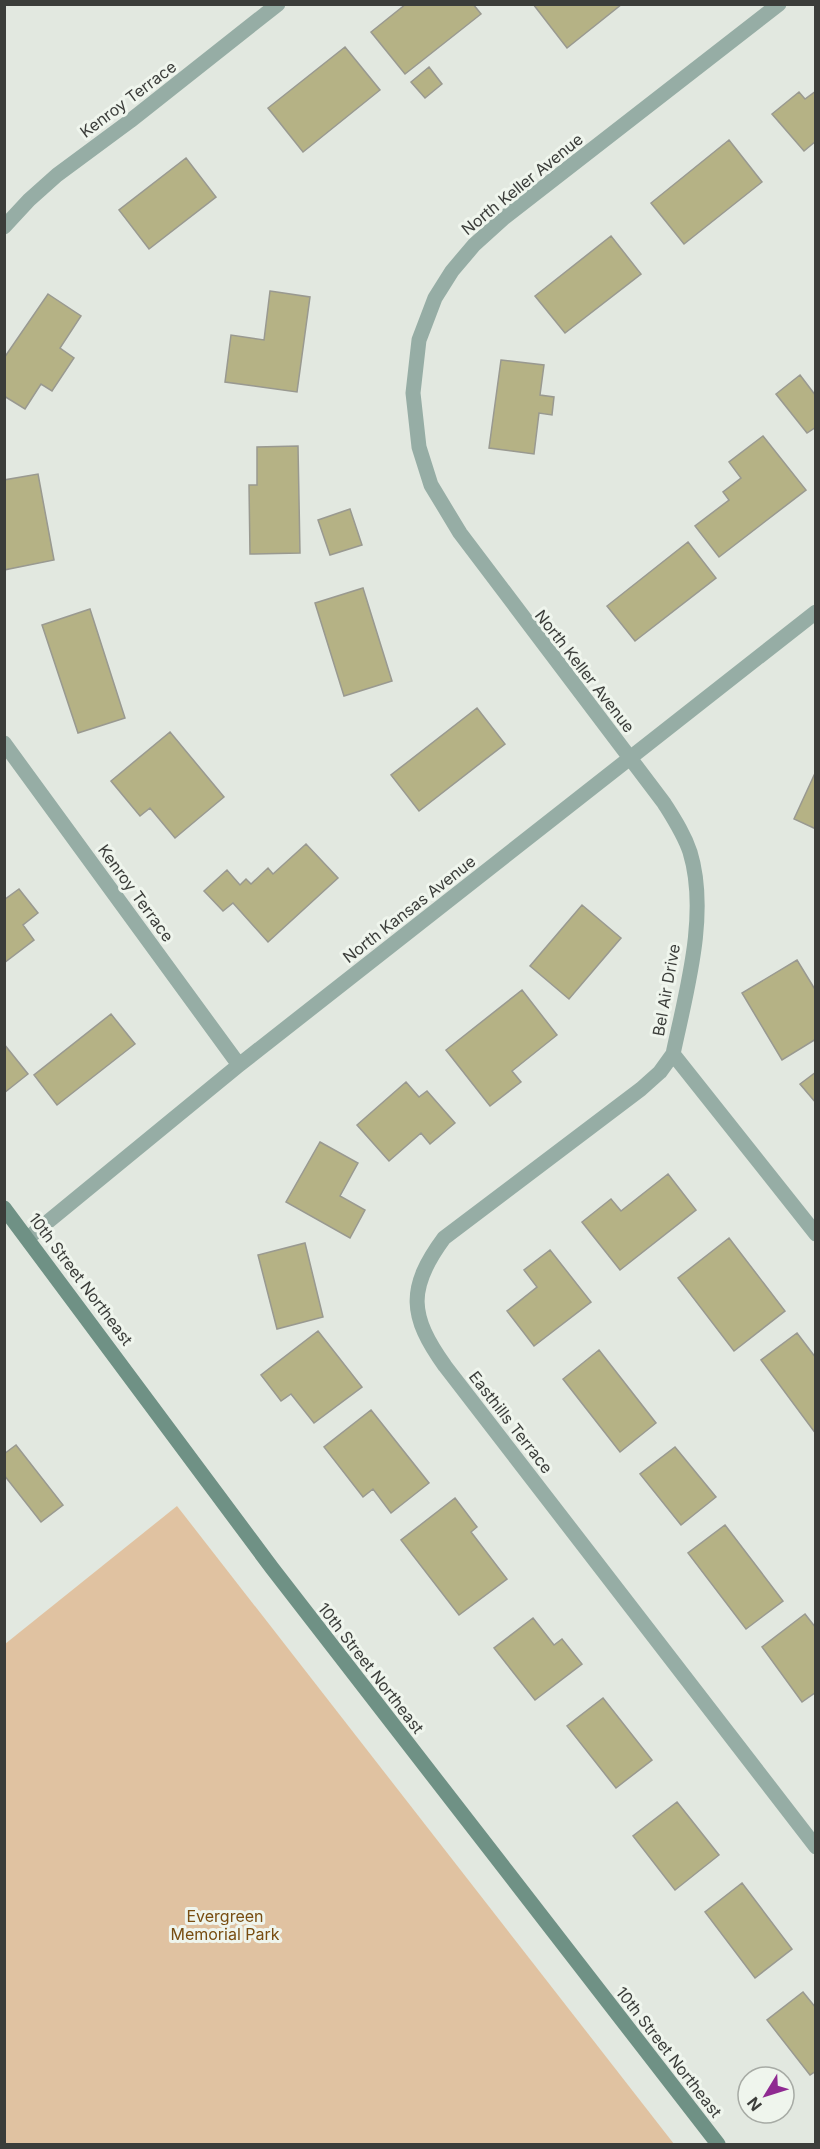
<svg xmlns="http://www.w3.org/2000/svg" width="820" height="2149" font-family="Inter,sans-serif">
<style>
.green{fill:#e0c2a1}
.building{fill:#b5b285;stroke:#999990;stroke-width:1.5}
.lines{fill:none;stroke-linecap:round;stroke-linejoin:round}
.minor{stroke:#96ada5;stroke-width:15}
.secondary{stroke:#6f9185;stroke-width:15}
.labels{text-anchor:middle;stroke-width:6;stroke-linejoin:round;paint-order:stroke}
.street-label{font-size:16px;fill:#3b3d3a;stroke:#eff5ed}
.park-label{font-size:16px;fill:#784d11;stroke:#eff5ed}
</style>
<rect width="100%" height="100%" fill="#e2e8e0"/>
<path class="green" d="M177 1506 674 2144H5V1644Z"/>
<path class="building" d="M406 4H473L481 14 405 74 371 32Z
M533 4H622L567 48Z
M345 47 380 90 303 152 268 108Z
M429 67 442 84 425 98 411 82Z
M816 91V141L804 151 772 114 799 92 805 99Z
M729 140 762 182 684 244 651 203Z
M186 158 216 197 149 249 119 210Z
M611 236 641 274 565 333 535 296Z
M270 291 310 297 297 392 225 382 231 335 264 340Z
M48 294 81 316 60 348 74 358 52 391 41 384 25 409 4 396V358Z
M501 360 544 365 540 395 554 397 552 415 539 413 534 454 489 448Z
M800 375 816 396V427L807 433 776 394Z
M763 436 806 490 719 557 695 526 729 500 723 492 741 478 729 462Z
M298 446 300 553 250 554 249 485H257V447Z
M38 474 54 560 4 570V480Z
M350 509 362 545 330 555 318 520Z
M688 542 716 578 635 641 607 606Z
M363 588 392 681 344 696 315 603Z
M90 609 125 718 78 733 42 625Z
M477 708 505 744 419 811 391 775Z
M170 732 224 797 175 838 150 808 140 816 111 781Z
M816 771V829L794 819Z
M306 844 338 878 268 942 233 903 223 911 204 891 227 870 240 885 246 879 251 884 268 868 273 874Z
M19 889 38 913 23 925 34 940 4 963V900Z
M582 905 621 938 569 999 530 966Z
M797 960 816 991V1039L782 1060 742 993Z
M522 990 557 1035 512 1071 521 1082 490 1106 446 1050Z
M111 1014 135 1044 57 1105 34 1075Z
M4 1044 28 1074 4 1093Z
M816 1072V1103L800 1084Z
M406 1082 419 1097 427 1091 455 1123 430 1144 421 1133 389 1161 357 1125Z
M320 1142 358 1163 340 1196 365 1210 350 1238 286 1202Z
M668 1174 696 1210 620 1270 582 1222 611 1199 621 1211Z
M729 1238 785 1311 734 1351 678 1278Z
M305 1243 323 1317 277 1329 258 1255Z
M550 1250 591 1302 534 1346 507 1311 537 1287 524 1270Z
M318 1331 362 1387 314 1423 291 1394 281 1401 261 1375Z
M797 1333 816 1358V1434L761 1360Z
M599 1350 656 1423 620 1452 563 1379Z
M371 1410 429 1483 391 1513 373 1489 363 1497 324 1447Z
M16 1445 63 1505 41 1522 4 1475V1454Z
M675 1447 716 1497 681 1525 640 1474Z
M455 1498 477 1527 471 1532 507 1579 459 1615 401 1540Z
M725 1525 783 1601 746 1629 688 1553Z
M805 1614 816 1628V1692L802 1702 762 1647Z
M533 1618 554 1645 562 1639 582 1664 535 1700 494 1648Z
M603 1698 652 1760 616 1788 567 1726Z
M677 1802 719 1855 675 1890 633 1836Z
M742 1883 792 1949 755 1978 705 1912Z
M803 1992 816 2008V2071L810 2075 767 2020Z"/>
<g class="lines">
<path class="minor" d="M779 4 505 217 474 245 452 271 435 298 419 340 413 393 419 447 431 485 460 533 664 803C674 819 684 834 690 852 709 914 686 992 673 1054L816 1234
M4 227 29 200 57 175 130 121 278 4
M4 743 239 1065
M673 1054 660 1072 641 1089 444 1238C407 1288 409 1316 445 1366L816 1847
M28 1238 239 1065 816 612"/>
<path class="secondary" d="M4 1208 272 1568 718 2144"/>
</g>
<g class="labels">
<g class="street-label">
<text transform="translate(128 99) rotate(-37)" y="6">Kenroy Terrace</text>
<text transform="translate(522 184) rotate(-39)" y="6">North Keller Avenue</text>
<text transform="translate(585 671) rotate(52)" y="6">North Keller Avenue</text>
<text transform="translate(136 893) rotate(54)" y="6">Kenroy Terrace</text>
<text transform="translate(409 909) rotate(-38)" y="6">North Kansas Avenue</text>
<text transform="translate(666 990) rotate(-80)" y="6">Bel Air Drive</text>
<text transform="translate(81 1279) rotate(53)" y="6">10th Street Northeast</text>
<text transform="translate(511 1422) rotate(52)" y="6">Easthills Terrace</text>
<text transform="translate(371 1668) rotate(52)" y="6">10th Street Northeast</text>
<text transform="translate(669 2052) rotate(52)" y="6">10th Street Northeast</text>
</g>
<g class="park-label">
<text x="225" y="1922">Evergreen<tspan x="225" dy="18">Memorial Park</tspan></text>
</g>
</g>
<rect width="820" height="2149" fill="none" stroke="#3b3d3a" stroke-width="12"/>
<g transform="translate(766 2095) rotate(232)"><circle r="28" fill="#eff5ed" stroke="#a7aba5" stroke-width="1.5"/>
<path d="M0-4.5L10 22L0 15L-10 22Z" fill="#8f2a91"/>
<text y="-9" font-size="16" font-weight="bold" text-anchor="middle" fill="#3b3d3a">N</text>
</g>
</svg>
